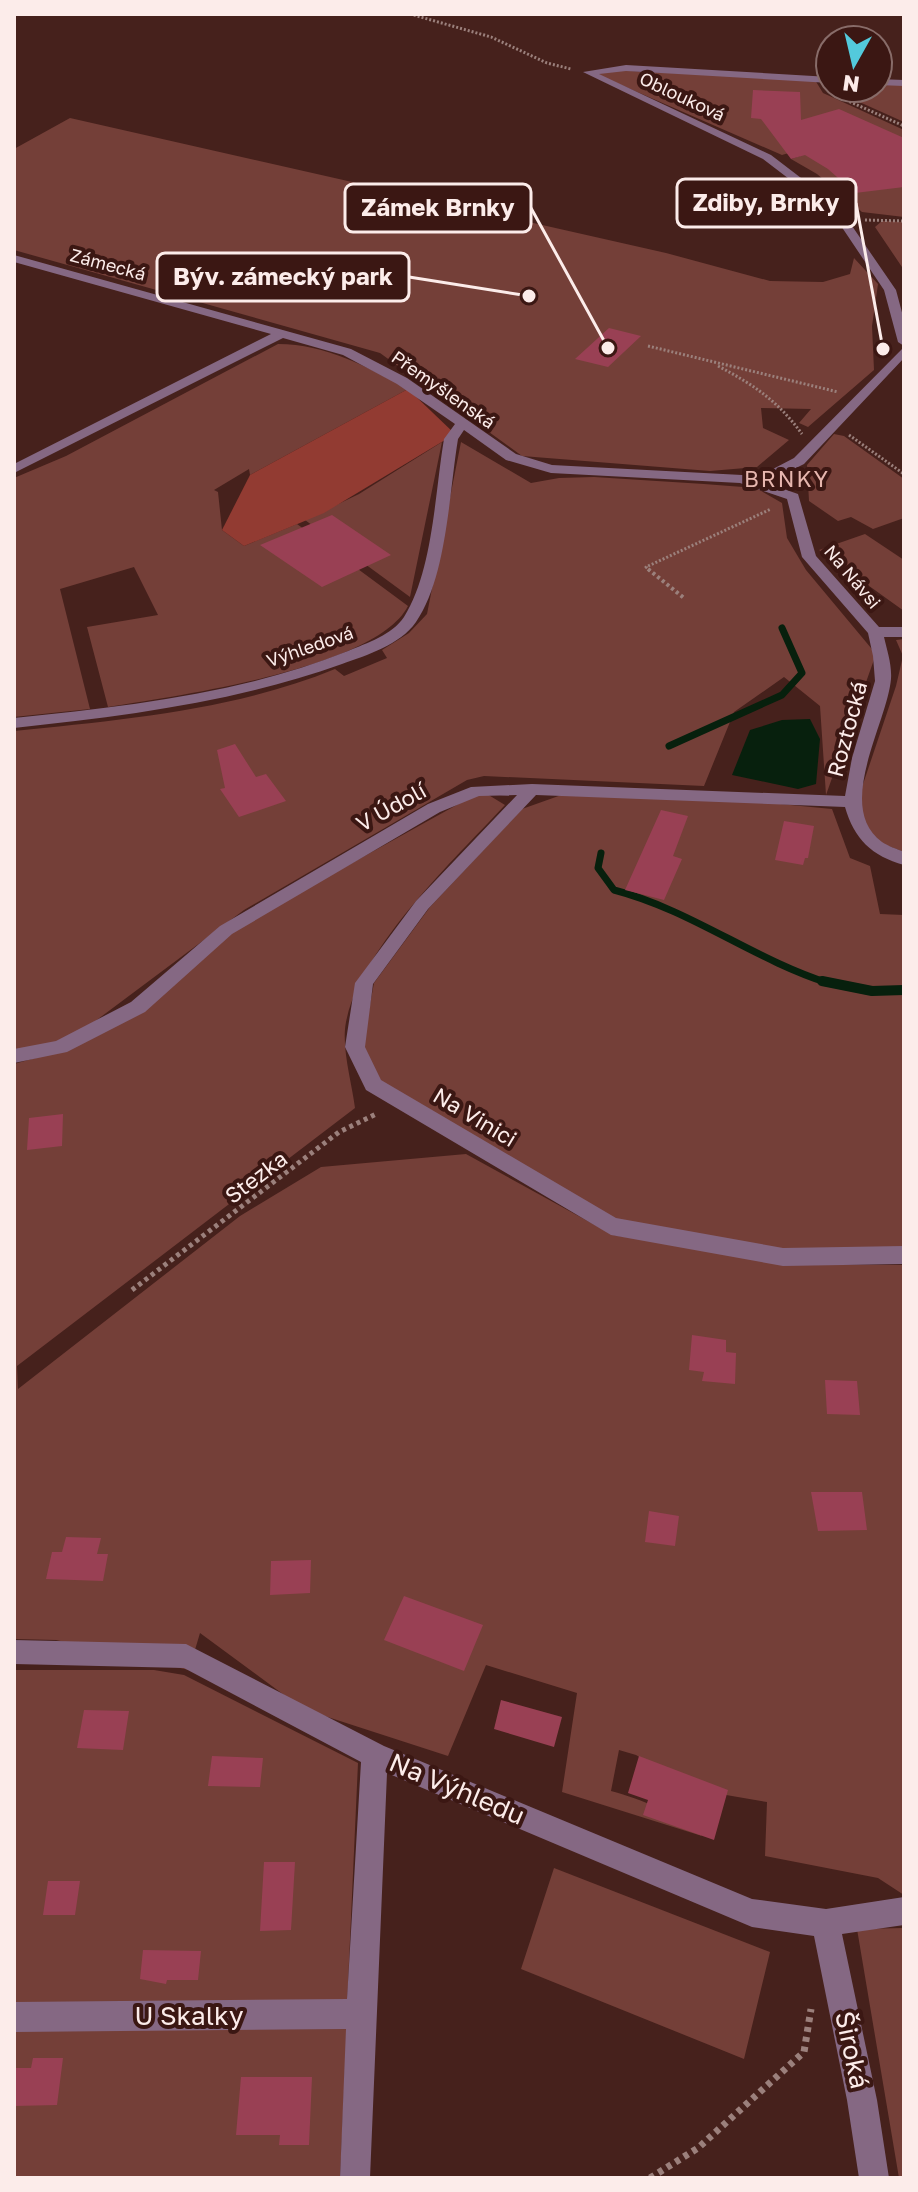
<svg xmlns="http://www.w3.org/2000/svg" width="918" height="2192" font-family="'Golos Text',sans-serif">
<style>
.green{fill:#743f38}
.forest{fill:#923b32}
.water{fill:#07200d}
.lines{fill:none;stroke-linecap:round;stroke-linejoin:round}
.stream-far1{stroke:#07200d;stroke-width:7}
.stream{stroke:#07200d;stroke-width:10}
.building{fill:#994054}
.path-far3{stroke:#9b807c;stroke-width:3;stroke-dasharray:2 2;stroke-linecap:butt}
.path-far2{stroke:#9b807c;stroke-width:4;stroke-dasharray:3 3;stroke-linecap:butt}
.path-far1{stroke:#9b807c;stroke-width:5;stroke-dasharray:4 4;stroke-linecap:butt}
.path{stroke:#9b807c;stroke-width:7;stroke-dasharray:5 5;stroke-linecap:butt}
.minor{fill:#856883;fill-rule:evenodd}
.labels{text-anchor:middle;stroke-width:8;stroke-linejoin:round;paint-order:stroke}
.far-street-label{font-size:18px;fill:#fcecea;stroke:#3b1713}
.far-quarter-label{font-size:22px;letter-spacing:2px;fill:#e6b6ae;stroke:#3b1713}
.street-label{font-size:22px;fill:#fcecea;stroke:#3b1713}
.near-street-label{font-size:26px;fill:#fcecea;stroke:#3b1713}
.leader{fill:none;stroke:#fcecea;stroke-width:3}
.callout-dot{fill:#fcecea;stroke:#3b1713;stroke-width:3}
.callout{fill:#3b1713;stroke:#fcecea;stroke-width:3}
.callout-label{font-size:24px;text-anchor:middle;font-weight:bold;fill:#fcecea}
</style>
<rect width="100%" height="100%" fill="#46211c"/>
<path class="green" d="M610 70 815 80 823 93 904 130V217L862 212 817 174 791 159 800 156 792 152 782 155 596 74Z
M878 84 904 85V122L846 96 838 88H878Z
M70 118 666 253 770 281 823 282 850 274 854 258 878 284 872 326 874 370 808 427 799 423 811 409 761 408 763 428 789 440 757 467 710 471 522 456 380 353 14 250V149Z
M882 221 904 222V270L875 227Z
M278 344C326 344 367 367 408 389L250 475 249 469 214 490 218 492 222 530 244 546 297 524 408 606C376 669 175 696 108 707L87 627 158 615 134 567 60 589 90 709 14 717V478L66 456Z
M834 434 844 436 904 479V518L873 529 851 517 838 521 809 501 807 465Z
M442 442 410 597 305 520 359 494Z
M461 442 531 483 559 478 594 477 704 484 756 488 782 503 787 538 806 570 876 654 826 795 820 706 784 677 734 712 704 786 484 776 467 780 244 910 78 1034 59 1043 14 1052V731C120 720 236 710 335 669L344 676 387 658 382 650 409 633 427 614Z
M865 534 904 560V611L819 550Z
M904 639V852L870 839 857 802 896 686 903 656 896 640Z
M482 791 505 805C452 862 362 946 346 1022 341 1047 352 1083 355 1108L17 1366 18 1389 240 1216 321 1167 466 1154 613 1235 800 1265H904V1895L878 1878 765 1856 767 1802 697 1790 636 1755 619 1750 611 1791C640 1799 680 1814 702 1836L562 1792 577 1693 486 1665 448 1756 303 1709 200 1633 189 1670 56 1640 14 1639V1064L64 1050 247 921Z
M567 793 750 801 832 809 850 858 870 866 880 914 904 915V1250L767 1257 612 1221 376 1083 362 1048 374 983 430 907 522 809Z
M14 1670H154L184 1675 358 1763 347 2006 14 2008Z
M554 1868 770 1952 744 2059 521 1969Z
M904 1928V2178H899L857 1929Z
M347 2027 340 2178H14V2030Z"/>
<path class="forest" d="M408 389 455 434 324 513 244 546 222 530 250 475Z"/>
<path class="water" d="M810 719 820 739 816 784 798 789 732 775 750 730 782 720Z"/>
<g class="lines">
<path class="stream-far1" d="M669 746 782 695 802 673 782 628
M601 853 598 868 614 890C691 910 753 959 828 983"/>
<path class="stream" d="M822 981 872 991 904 990"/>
</g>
<path class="building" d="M753 90 800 92 801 120 839 109 904 138V187L855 193 828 169 805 155 791 159 761 119 751 118Z
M609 328 641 336 608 367 575 359Z
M332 515 391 555 322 587 260 545Z
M235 744 256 777 266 774 286 801 239 817 220 789 225 788 217 750Z
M661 810 688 816 673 856 682 859 664 900 625 890Z
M784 821 814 826 808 858H805L803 865 775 860Z
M63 1114 62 1146 27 1150 29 1118Z
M692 1335 726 1340V1352L736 1353 735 1384 702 1381 704 1372 689 1370Z
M825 1380 857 1381 860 1415 827 1414Z
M811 1492H862L867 1530 818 1531Z
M649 1511 679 1516 675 1546 645 1542Z
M66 1537 101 1538 97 1554H108L103 1581 46 1579 52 1552H62Z
M311 1560 310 1593 270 1595 271 1561Z
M404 1596 483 1625 464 1671 384 1640Z
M501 1700 562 1717 554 1747 494 1729Z
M84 1710 129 1711 123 1750 77 1748Z
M212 1756 263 1758 260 1787 208 1786Z
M639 1756 728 1790 714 1840 643 1815 648 1800 628 1793Z
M264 1862H295L291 1930 260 1931Z
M48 1881H80L75 1915H43Z
M143 1950 201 1951 198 1980H167L166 1984 140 1979Z
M33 2058H63L57 2105 14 2106V2068H31Z
M241 2077H312L309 2145H279L280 2135H236Z"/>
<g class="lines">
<path class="path-far3" d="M410 14 491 37 547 63 571 69
M835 95 904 126
M865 220 904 221
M648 346 838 392
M718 366C754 385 778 401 802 434
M849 435 904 474
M650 571 646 567 771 509"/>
<path class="path-far2" d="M648 569 684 598"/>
<path class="path-far1" d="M132 1290 339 1132 378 1113"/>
<path class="path" d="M650 2178 698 2148 804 2052 811 2009"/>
<path class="minor" d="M626 65 830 77V83L626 71 599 74 771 155 839 207 896 290 904 320V346L898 342 884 290 831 211 763 159 583 72Z
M878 79 904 80V86L878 85Z
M14 255 351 349 407 378 516 454 552 465 742 475 771 470 794 458 904 347V358L804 464 780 476 758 480 798 494 816 556 879 627H904V637H884C887 650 892 665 891 679 887 724 834 807 882 842 888 846 897 849 904 852V865C872 856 854 839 845 807L536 795 428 909 373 984 365 1047 381 1080 616 1218 783 1248 904 1246V1264L783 1266 611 1235 366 1090 345 1047 355 983 416 901 517 795 479 796 440 812 232 934 145 1012 67 1052 14 1063V1049L56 1041 131 1002 220 926 428 804 471 787 532 784 845 796 852 758 875 681 873 656 868 633 802 557 787 499 740 483 551 473 506 460 464 430 458 439C449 493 447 577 416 622 400 645 367 655 342 664 236 702 126 716 14 728V718C127 706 241 694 348 651 367 643 392 635 404 617 433 571 435 492 444 439L455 424 397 384 343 355 283 338 14 473V464L271 334 14 262Z
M14 1640 186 1644 384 1746 752 1899 826 1909 904 1897V1925L842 1934 877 2100 889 2178H859L847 2100 814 1936 752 1927 387 1773 370 2178H340L346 2029 14 2032V2002L347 1999 361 1762 184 1668 14 1664Z"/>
</g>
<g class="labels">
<g class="far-street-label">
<text transform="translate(682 97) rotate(25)" y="6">Oblouková</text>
<text transform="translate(108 265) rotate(15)" y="6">Zámecká</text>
<text transform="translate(443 390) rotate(35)" y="6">Přemyšlenská</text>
<text transform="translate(852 577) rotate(50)" y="6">Na Návsi</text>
<text transform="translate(310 647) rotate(-19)" y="6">Výhledová</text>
</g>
<g class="far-quarter-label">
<text x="787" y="487">BRNKY</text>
</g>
<g class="street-label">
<text transform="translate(847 729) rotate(-75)" y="8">Roztocká</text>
<text transform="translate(391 807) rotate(-29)" y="8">V Údolí</text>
<text transform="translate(475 1117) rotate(31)" y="8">Na Vinici</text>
<text transform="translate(256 1177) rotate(-37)" y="8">Stezka</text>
</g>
<g class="near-street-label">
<text transform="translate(457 1789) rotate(23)" y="9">Na Výhledu</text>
<text x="189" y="2025">U Skalky</text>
<text transform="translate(852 2050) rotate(78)" y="9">Široká</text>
</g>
</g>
<path class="leader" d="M883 349L856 203M608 348L531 208M529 296L409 277"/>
<g class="callout-dot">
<circle cx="883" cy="349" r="8"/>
<circle cx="608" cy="348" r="8"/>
<circle cx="529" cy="296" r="8"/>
</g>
<g class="callout">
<rect x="677" y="179" width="179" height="48" rx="8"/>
<rect x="345" y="184" width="186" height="48" rx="8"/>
<rect x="157" y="253" width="252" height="48" rx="8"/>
</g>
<g class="callout-label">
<text x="766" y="211">Zdiby, Brnky</text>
<text x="438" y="216">Zámek Brnky</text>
<text x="283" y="285">Býv. zámecký park</text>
</g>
<rect width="918" height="2192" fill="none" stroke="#fcecea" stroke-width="32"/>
<g transform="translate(854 64) rotate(188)"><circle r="38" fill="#3b1713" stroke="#886c69" stroke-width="2"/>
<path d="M0-6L14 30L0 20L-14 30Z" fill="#53cadc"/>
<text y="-12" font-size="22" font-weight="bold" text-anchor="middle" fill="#fcecea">N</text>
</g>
</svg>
